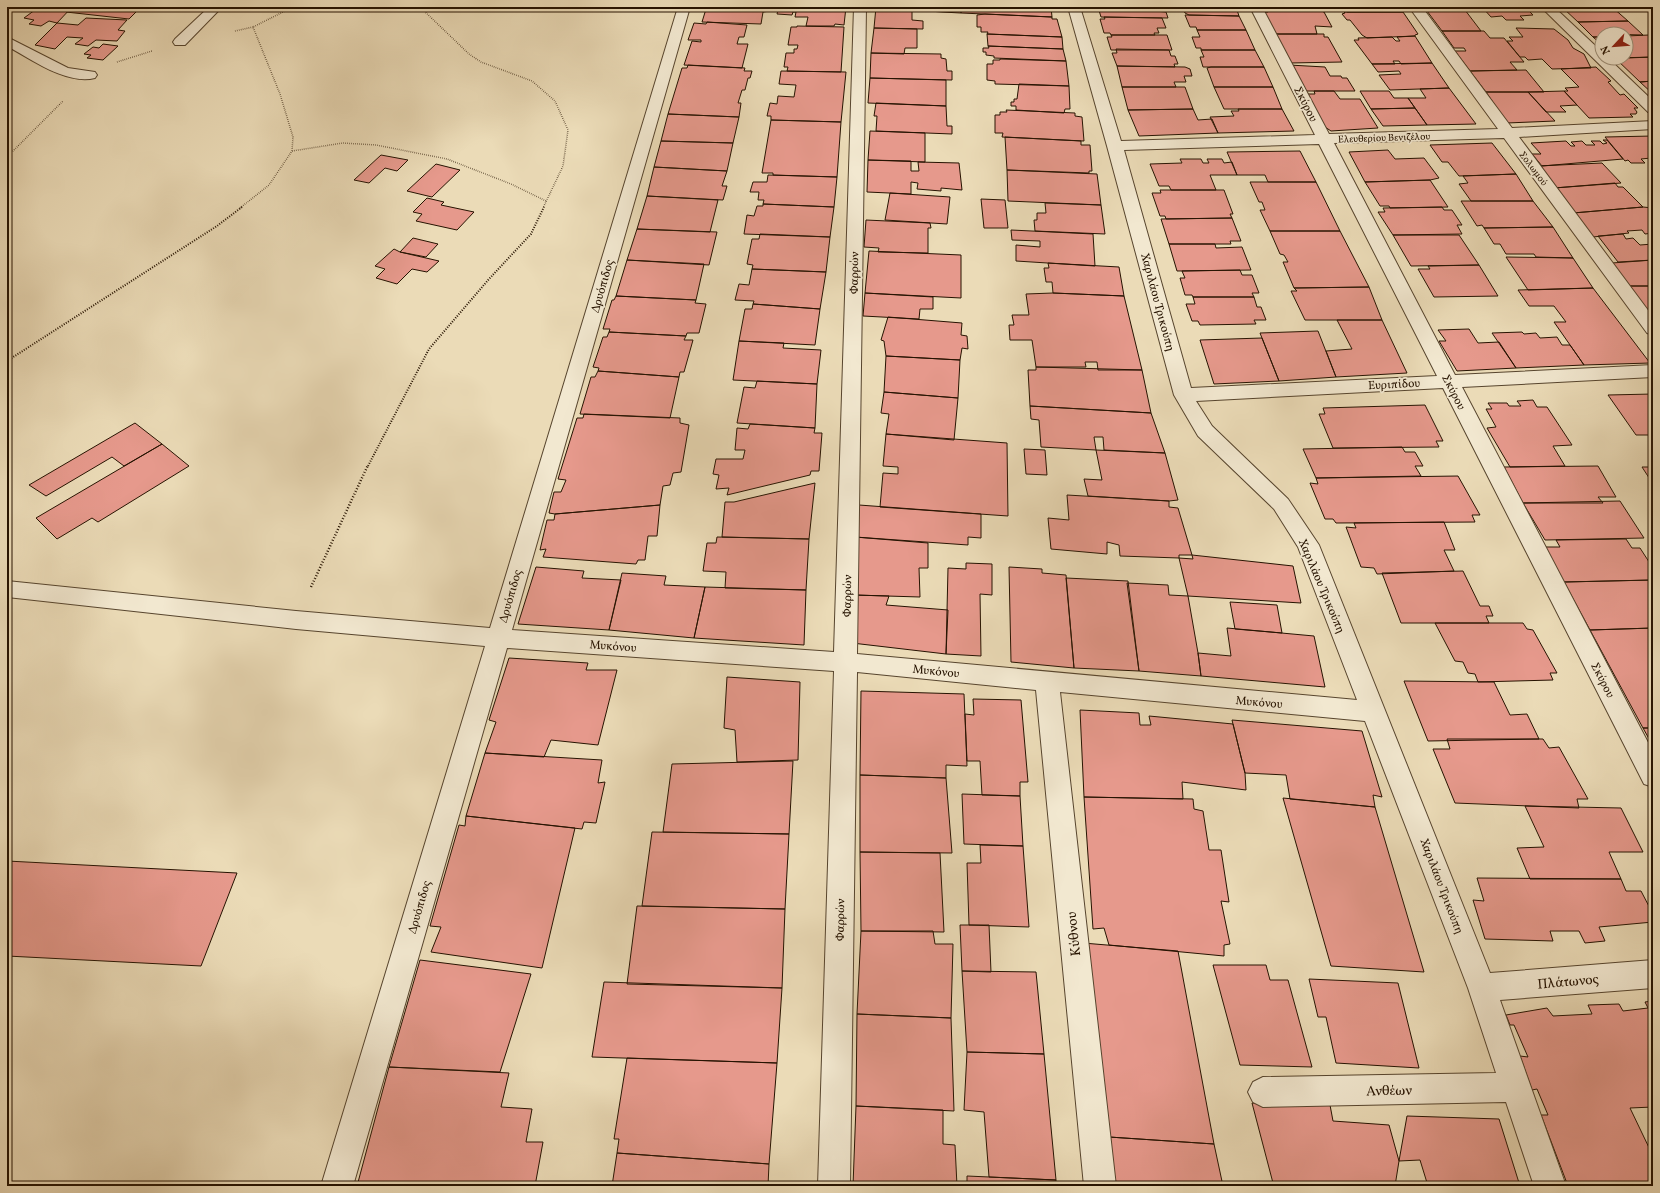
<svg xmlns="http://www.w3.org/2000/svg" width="1660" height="1193" font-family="Vollkorn,serif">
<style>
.building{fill:#e6998c;stroke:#261301}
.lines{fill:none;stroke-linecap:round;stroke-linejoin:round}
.minor-casing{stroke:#57452e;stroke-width:2}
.path-far2{stroke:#261301;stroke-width:1.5;stroke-dasharray:0.5 1.5;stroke-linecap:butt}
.path-far1{stroke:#261301;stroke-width:2;stroke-dasharray:1 1.5;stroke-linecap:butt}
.path{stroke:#261301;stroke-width:2.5;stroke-dasharray:1 2;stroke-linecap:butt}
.minor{fill:#f2e8d0;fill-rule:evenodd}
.labels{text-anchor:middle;stroke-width:3.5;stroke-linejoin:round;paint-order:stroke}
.far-street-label{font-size:10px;fill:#261301;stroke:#f2e8d0}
.street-label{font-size:12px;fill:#261301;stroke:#f2e8d0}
.near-street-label{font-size:14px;fill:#261301;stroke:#f2e8d0}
</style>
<rect width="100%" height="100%" fill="#ebdbb7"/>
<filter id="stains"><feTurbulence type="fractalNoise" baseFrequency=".005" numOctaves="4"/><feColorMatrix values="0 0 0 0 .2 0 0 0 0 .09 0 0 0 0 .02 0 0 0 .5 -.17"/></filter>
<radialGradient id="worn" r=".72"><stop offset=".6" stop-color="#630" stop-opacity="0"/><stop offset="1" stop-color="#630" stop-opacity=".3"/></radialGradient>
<path class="building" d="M39 7H72L57 23 49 21 41 26 29 24 34 20 24 18Z
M72 7H101L137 11 129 19 66 12Z
M101 7H160L157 11Z
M701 7H797L796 12H793L792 15 777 14 778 10 763 12 761 24 702 22 706 9H700Z
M797 7H846L844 25 835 24 834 26H806L808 17H795Z
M876 7H943L942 12Z
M876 7 912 9V20L923 21V29L874 28Z
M943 7H961V13L942 12Z
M961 7H1051L1052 17 961 13Z
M1098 7H1153L1154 11 1166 12 1168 18 1101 17Z
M1182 7H1236L1239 16 1189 15 1185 13Z
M1260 7H1318L1319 9H1262Z
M1336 7H1400L1403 12H1347L1345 10H1337Z
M1424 7H1466L1469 10H1465L1481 31H1442Z
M1482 7H1525L1533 15 1520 16 1524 20H1506L1502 16 1491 17Z
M1612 7 1628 21 1578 22 1563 8Z
M1643 7H1653V16Z
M1266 9 1319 10 1324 12 1332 27 1315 26 1317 34H1275L1262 12H1268Z
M1344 12H1403L1418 34 1415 35V36L1367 38 1362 35 1350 20H1347L1342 14 1345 13Z
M985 14 1052 17V19H1057L1062 37 987 34 988 32H981V27H977V15Z
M1185 15 1239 16 1246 30H1197L1196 27H1190Z
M1104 17 1162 18 1166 28H1157L1159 33H1154L1155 35H1111L1110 33H1104L1100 19H1105Z
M86 18 127 20 118 30 125 31 117 41 96 40 88 46 75 44 83 38 67 37 55 49 35 45 57 23 78 25Z
M1628 21 1643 35 1602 34V37H1593L1578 22Z
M707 22 747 25 744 37H739L737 44H748L742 68 684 65 692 41 701 42V40H688L694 23 706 24Z
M797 26 844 27 841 72 787 71 788 67H784L786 53H794V49H797L798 45H788L791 27H797Z
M874 28 917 29V48H905L904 54 871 53Z
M1516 28 1554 29 1568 40 1573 48 1584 54 1591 68 1552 69 1542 59 1528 60 1525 57H1520L1507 41H1513L1509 37H1523Z
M1197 30H1246L1255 50H1201V48H1196L1192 37H1200Z
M1442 31H1484L1490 38H1504L1524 62H1510L1517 70 1470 71 1455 51H1466L1464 48H1454Z
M987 34 1062 37 1063 49 988 46Z
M1275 34H1324V37H1328L1342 62 1290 63Z
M1111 35H1167L1172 50H1111L1107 37H1112Z
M1649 35 1653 39V57L1626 58V36Z
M1415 36 1432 63 1401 64 1399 61H1393L1395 64H1372L1354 40H1359L1358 38 1392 37 1396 41H1400L1397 37Z
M1593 37H1602V45Z
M103 44 118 46 103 60 87 58 91 55 84 54 93 47 99 48Z
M988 46 1063 49 1066 61 994 58V56L986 55V52H983V48H989Z
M1116 49 1169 50 1171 56H1175L1178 64H1174L1175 67 1117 66 1112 53H1117Z
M1201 50H1255L1264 67H1203L1200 57H1204Z
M871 53 941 54V58L946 59 947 71H952V80L870 78Z
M1653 57V81L1640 82 1615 58Z
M1000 59 1066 61 1069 86 995 84V81L987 80V64H993V60H1000Z
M1432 63 1449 88 1390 90 1379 75 1401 74 1399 71 1378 72 1372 64Z
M688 65 745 68 744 71H752L750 78H748L745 90H742L738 103H741L739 117 668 114 682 68H687Z
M1289 65 1325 67 1330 76H1341L1342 78H1347L1355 91H1307L1303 90Z
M1117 66 1185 67 1190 69 1192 76H1184L1186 82H1174L1176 87H1122Z
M1211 67H1264L1273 87H1214L1207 68Z
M1596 67 1611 81 1608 82 1620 95 1624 94 1638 108H1634L1637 112 1636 114H1630L1633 117 1589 118 1564 91H1568L1565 88 1579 87 1561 69Z
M1526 70 1544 92H1486L1470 71Z
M781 71 846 72 841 122 771 120V116H767L770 103 777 104 778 96 794 97 796 85 779 84Z
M870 78 946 80V106L868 103Z
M1653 81V94L1640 82Z
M1019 84 1069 86 1070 109H1065L1064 113 1016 110V106H1011V102H1014V99H1017Z
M1122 87H1185L1193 109 1128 110Z
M1214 87H1273L1282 109H1224Z
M1449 88 1476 124 1427 125 1408 98H1426L1420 89Z
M1314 91H1334L1340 99H1360L1378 128 1331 131 1322 125 1308 94H1315Z
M1360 91H1389L1394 98H1408L1415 108 1371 109Z
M1564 91 1577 105 1560 106 1566 112H1546L1528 92Z
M1486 92H1528L1555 121 1507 123Z
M876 103 946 106 947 126H952V134L876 131 877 116H874Z
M1415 108 1427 125 1383 126 1371 109Z
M1193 109 1198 120 1212 119 1218 133 1139 136 1128 110Z
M1238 109H1282L1294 131 1218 133 1210 117 1234 116 1231 111H1239Z
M1006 110 1075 113V116L1082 117 1084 141 1002 137 1003 133H995V115H1000V112H1007Z
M668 114 739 117 733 143 661 141Z
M771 120 841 122 837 177 773 175V173H762Z
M870 131 925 133V162L868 160Z
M1653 136V160L1651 158 1641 159 1645 163H1631L1628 160 1625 161 1605 137Z
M1005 137 1081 141V145H1090L1092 171H1089V173L1007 170Z
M1603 140H1607L1623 159 1542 166 1532 154H1541L1531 143 1566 141 1571 146H1575L1571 142 1582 141 1586 145H1595L1591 141H1600L1603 144 1607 143Z
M661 141 733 143 727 171 654 167Z
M1492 143 1516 174 1459 176 1448 162H1442L1430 145Z
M1388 150 1395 159 1424 158 1439 178 1430 180 1365 182 1349 152Z
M1300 151 1316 182H1268L1265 175H1237L1227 152Z
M381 155 408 160 397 171 385 168 369 183 354 180Z
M1180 159H1201L1203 163H1209L1207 159H1222L1224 163 1232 162 1237 175H1210L1216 190H1171L1169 186H1159L1150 164 1182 163Z
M868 160 911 161V171H919L918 162 959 163 962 190 941 188V191L917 189 918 183 911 182V194L867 192Z
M1602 163 1621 183 1554 188 1538 166Z
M436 164 460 170 432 197 407 191Z
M654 167 727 171 722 186H727L723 200 647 196Z
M1007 170 1097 174 1101 205 1008 201Z
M1516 174 1533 201H1471L1459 184 1468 183 1463 176Z
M768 175 837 177 834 207 763 204 764 200H758L759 192H750L753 182H767Z
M1430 180 1448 207 1390 208 1389 206H1380L1365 182Z
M1250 182H1316L1340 231H1270L1260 210H1265L1262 202H1259Z
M1615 183 1618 187H1623L1643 207 1573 213 1554 188Z
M1160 190H1224L1233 214H1230L1232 218 1166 219 1165 216H1160L1152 193H1161Z
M890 193 950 197 947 224 885 220Z
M647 196 718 200 710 232 637 229Z
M427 198 444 202 441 205 474 212 457 230 416 221 422 214 413 212Z
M981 199 1005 200 1008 228H984Z
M1461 201H1533L1553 227 1484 228 1482 225 1477 226Z
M1045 203 1101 205 1105 234 1035 231 1034 220H1037V213H1046Z
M763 204 834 207 830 237 744 234 747 215 754 216 757 206H763Z
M1442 207 1444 210H1452L1462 225H1457L1462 234 1393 235 1378 212H1385L1383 208Z
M1643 207 1653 208V233L1645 234 1642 230 1627 231 1629 233 1593 237 1573 213Z
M1232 218 1241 241H1230L1231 244H1169L1161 219Z
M866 220 930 223 931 228H928V253L878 252 879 248 864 247Z
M1553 227 1573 258 1536 257 1534 254H1506L1500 244H1494L1484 228Z
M637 229 717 232 709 265 627 260Z
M1011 230 1093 234 1095 266 1016 261V245L1040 247V241L1012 240Z
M1270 231H1340L1369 287 1294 288 1283 262H1288L1284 255 1280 254Z
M760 234 830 237 826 272 752 269 753 265 747 264 752 239H759Z
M1623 234 1626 239 1633 238 1640 245 1653 244V260L1618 262 1598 236Z
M1393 235H1459L1479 265 1411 266Z
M413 238 438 244 426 257 400 252Z
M1169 244H1215L1216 248 1242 247 1251 270 1177 271Z
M394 249 400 252 439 261 427 272 412 269 397 284 376 278 385 269 375 266Z
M869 251 961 255V298L865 293Z
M1506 257 1573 258 1593 288 1528 290Z
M627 260 704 264 696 300 616 296Z
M1653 260V286H1630L1612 263Z
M1048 263 1119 267 1124 296 1053 293 1052 282H1046L1044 268H1049Z
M1479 265 1498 296 1434 297 1418 269H1430L1428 266Z
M752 269 826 272 820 309 753 304 754 301 735 300 739 284 749 285Z
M1240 270 1242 275H1252L1259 293H1252L1254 297H1193L1192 295H1185L1180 278H1185L1182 271Z
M1630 286H1653V316H1650Z
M1369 287 1382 320H1305L1291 291H1297L1294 288Z
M1593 288 1650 363 1584 365 1554 322H1566L1554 306H1529L1518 290Z
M865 293 933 297V309H920L919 319 863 316Z
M1053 293 1124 296 1142 370H1098L1097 362H1085L1086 367H1036L1032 340H1010L1009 325H1014L1012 315H1029L1026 294Z
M616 296 696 300 695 303 706 304 699 333H687L686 336 609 332 610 329H603L612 300H614Z
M1193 297H1254L1257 307H1261L1266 320H1254L1256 324 1200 325 1198 321H1192L1186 304H1195Z
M753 304 820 309 815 345 739 341 745 309H752Z
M888 317 962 323 961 335 967 336 968 349 962 348 960 360 886 356 884 341 881 340Z
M1337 320H1382L1407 373 1336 377 1326 351 1352 349Z
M1469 329 1478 343 1499 342 1516 368 1457 371 1439 341H1446L1438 330Z
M1318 331 1336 377 1279 381 1260 333Z
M609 332 686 336 684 340H693L684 372H680L679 377 598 371 599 368 593 367 603 337H607Z
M1522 332 1524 334 1536 333 1540 338 1557 337 1562 345H1570L1584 365 1516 368 1492 333Z
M1262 338 1279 381 1214 384 1200 340Z
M739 341 784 343 783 348 821 350 817 384 733 380Z
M886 356 960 360 958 398 884 392Z
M1036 367 1142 370 1151 413 1030 406 1028 370H1036Z
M598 371 679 377 670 418 580 414 591 377H595Z
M757 381 817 384 815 428 737 423 744 387 755 388Z
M884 392 958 398 954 440 886 434 889 414 881 413Z
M1653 394V435H1636L1608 395Z
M1533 400 1537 407H1547L1572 445 1553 446 1565 466 1510 467 1487 428 1496 427 1486 409H1492L1488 403H1507L1509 406H1521L1517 401Z
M1425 405 1443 441H1436L1439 447 1333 448 1319 414H1325L1323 408Z
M1030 406 1151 413 1165 453 1104 450 1103 437H1094L1096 450 1041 447 1039 420 1031 419Z
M584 414 680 418V423L689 425 681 472 673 473 670 485 663 486 660 505 555 514 549 513 554 492H561L566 480 558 479 577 418H583Z
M135 423 162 444 124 466 112 457 46 496 29 485Z
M750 424 815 428 814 433H822L819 471H811L810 475 727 495 729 488 716 489 719 475 713 474 716 459H743L745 450H735L737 428 748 429Z
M886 434 1007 443 1008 516 880 507 883 473 898 474V467L883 466Z
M162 444 189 466 98 522 92 518 57 539 36 518Z
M1402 447 1405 452H1415L1423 466H1415L1421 476 1316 478 1303 449Z
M1024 449 1045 450 1047 475 1026 474Z
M1096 450 1165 453 1178 500 1169 501 1088 496 1084 479 1102 480Z
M1649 462H1653V484L1642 467H1652Z
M1598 466 1616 497H1598L1603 503H1523L1504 467Z
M1458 476 1480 515H1472L1475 522 1336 523 1333 519H1325L1310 483 1318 484 1316 478Z
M815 483 809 539 722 537 725 502H734Z
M1067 495 1169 501V507L1178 508 1192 555H1179V558L1120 556 1119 545 1107 542V554L1051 549 1048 518 1069 520Z
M1620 501 1644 538 1545 540 1523 503Z
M660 505 657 536H648L645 560H638L636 564 543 557 546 549 540 550 547 520H554L555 514Z
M859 505 981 514V538L968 537V545L855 537Z
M1444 522 1455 550H1444L1454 571 1377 574 1374 568 1361 567 1346 527 1356 528 1354 523Z
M717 537 809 539 806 590 725 588 726 572 703 571 707 543H716Z
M855 537 928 543V568H919L920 597 854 595Z
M1626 539 1632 548H1640L1653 568V580L1564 582 1544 547H1560L1556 540Z
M1192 555 1293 566 1301 603 1188 596 1179 558 1193 559Z
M966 563 992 564V595L980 594 981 656 946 654 948 568 966 569Z
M536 567 584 571 582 578 621 580 609 630 518 624Z
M1009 567 1042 569V573L1066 575 1074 668 1011 662Z
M1463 571 1480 606H1489L1493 616H1486L1489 623H1401L1382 573Z
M622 573 666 576 664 585 705 587 694 638 609 630Z
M1066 578 1128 581 1139 671 1074 668Z
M1652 580 1653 628 1590 630 1564 582Z
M1127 583 1168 585 1169 595 1188 596 1198 653 1201 676 1139 671Z
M705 587 806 590 804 645 694 638Z
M854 595 889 596 886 605 948 610 946 654 852 643Z
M1230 602 1277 605 1282 633 1235 629Z
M1435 623H1523L1527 629 1533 630 1557 673H1550L1553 680 1478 682 1475 674 1468 673 1463 662 1455 661Z
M1227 628 1314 636 1325 687 1201 676 1198 653 1231 656Z
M1653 628V728H1643L1590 630Z
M509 658 588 663 586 670H617L598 745 551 740 544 757 485 753 496 722 489 720Z
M727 677 800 682 798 760 737 762 735 730 724 728Z
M1404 681 1494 682 1510 715 1527 714 1539 739 1428 741Z
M861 691 964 694 967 766 946 765V778L860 775Z
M973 699 1021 700 1028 782H1020V796L982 795 980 761H967L965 714 974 715Z
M1080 710 1139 713 1140 725H1151L1149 716 1233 724 1245 773 1246 790 1182 782 1183 799 1084 797Z
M1232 720 1362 731 1382 797 1373 795 1375 807 1290 799 1286 775 1245 773Z
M1643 728H1653V746Z
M1447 739H1543L1549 748 1559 747 1588 799H1577L1579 808 1455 803 1433 749H1450Z
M485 753 602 760 598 783 605 782 596 823 584 822 582 829 466 816Z
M793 761 789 834 663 832 672 764Z
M860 775 946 778 952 853 860 852Z
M962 794 1020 796 1023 846 964 844Z
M1084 797 1193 799 1194 809 1203 811 1209 850H1221L1229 902 1221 901 1230 944 1224 945V956L1109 945 1104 928 1093 929Z
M1283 798 1375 807 1424 972 1331 966Z
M1525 806 1621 808 1643 852H1609L1621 879H1530L1517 848 1544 847Z
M466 816 575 828 542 968 431 952 441 927 430 926 459 825 465 826Z
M652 832 789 834 785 909 642 906Z
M980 845 1023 846 1029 927 969 925 967 863H981Z
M860 852 940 853 944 932 861 931Z
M7 861 237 873 201 966 7 956Z
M1477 878 1621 879 1626 891H1641L1653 914V922L1599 927 1605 941 1585 943 1579 931H1550L1553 941 1485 939 1473 900 1484 901Z
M637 906 785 909 782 988 627 984Z
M960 925H989L991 972 962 971Z
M861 931H933L935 944H953L951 1018 857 1014Z
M1083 943 1178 951 1214 1144 1109 1137Z
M420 960 531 974 500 1072 389 1067Z
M1213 965H1266L1270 980H1288L1312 1067 1240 1065Z
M962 971 1036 972 1044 1054 967 1052Z
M1309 979 1398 983 1419 1068 1336 1063 1326 1017H1318Z
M604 982 782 988 777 1063 592 1057Z
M1653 1001V1107L1630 1108 1653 1156V1186H1568L1541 1115H1548L1537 1089 1532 1090 1520 1056 1528 1057 1514 1025H1510L1506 1015 1547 1008 1553 1016 1592 1014 1588 1005 1619 1004 1623 1011 1648 1008 1645 1002Z
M857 1014 951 1018 954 1111 856 1106Z
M967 1052 1044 1054 1056 1180 989 1177 984 1112 964 1110Z
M627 1058 777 1063 769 1164 617 1153 619 1139H614Z
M389 1067 509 1073 501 1107 532 1109 526 1142H543L535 1186H357Z
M1252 1103 1330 1105 1333 1121 1389 1125 1399 1161 1395 1186H1318L1273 1183Z
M856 1106 943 1110V1144L955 1145 957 1186H853Z
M1407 1116 1499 1119 1520 1186H1428L1420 1160 1399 1161Z
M1109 1137 1214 1144 1223 1186H1116Z
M617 1153 769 1164 768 1186H612Z
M967 1176 1056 1180V1186H967Z"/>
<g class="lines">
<defs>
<path id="minor" d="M209 7H222L185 45H175L173 42 175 39Z
M678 7H690L512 630 834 652 854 7H866L857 654 1357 700 1298 547 1274 509 1198 436 1174 395 1107 146 1068 7H1080L1121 141 1315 135 1250 7H1262L1329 134 1498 129 1409 7H1422L1512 128 1653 121V129L1519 137 1653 317V335L1647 333 1504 138 1334 143 1455 375 1653 365V377L1462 387 1653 752V787L1644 784 1443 388 1196 401 1212 426 1288 499 1319 545 1490 973 1653 960V988L1500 1000 1566 1186H1534L1506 1102 1263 1107 1253 1102 1248 1092 1253 1082 1263 1077 1496 1073 1468 988 1365 721 1060 692 1116 1186H1084L1036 690 857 672 850 1186H818L834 671 507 648 353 1186H321L485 646 296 629 7 597V581L296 611 490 628ZM1319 144 1437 376 1191 388 1124 150Z
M1541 7H1554L1602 52V58H1608L1653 101V113L1648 112Z
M7 37 68 68 95 72 97 75 95 78C66 85 31 59 7 46Z"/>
</defs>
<use href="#minor" class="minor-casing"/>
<path class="path-far2" d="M420 7 469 54 481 62 532 81 555 101 568 130 563 166 543 208
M235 31 253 27
M117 62 152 51
M292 151 343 143 376 145 447 159 511 184 546 201
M7 157 63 101
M240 208 269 185 292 151 293 137 280 94 253 27 293 7"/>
<path class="path-far1" d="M7 361 217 226 242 207
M368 466 429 349 489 279 531 234 544 207"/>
<path class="path" d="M311 587 368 465"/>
<use href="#minor" class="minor"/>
</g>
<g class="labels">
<g class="far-street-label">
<text transform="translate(1384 137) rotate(-2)" y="4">Ελευθερίου Βενιζέλου</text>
<text transform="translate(1534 168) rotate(53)" y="4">Σολωμού</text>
</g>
<g class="street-label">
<text transform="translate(1306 104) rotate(63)" y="4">Σκύρου</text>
<text transform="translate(854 273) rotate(-89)" y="4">Φαρρών</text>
<text transform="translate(602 286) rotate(-74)" y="4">Δρυόπιδος</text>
<text transform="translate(1158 302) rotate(75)" y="4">Χαριλάου Τρικούπη</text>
<text transform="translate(1394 384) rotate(-3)" y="4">Ευριπίδου</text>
<text transform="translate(1454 392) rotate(63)" y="4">Σκύρου</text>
<text transform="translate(1322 586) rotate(67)" y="4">Χαριλάου Τρικούπη</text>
<text transform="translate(510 596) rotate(-74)" y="4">Δρυόπιδος</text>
<text transform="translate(847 596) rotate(-89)" y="4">Φαρρών</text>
<text transform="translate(613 646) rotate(4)" y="4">Μυκόνου</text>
<text transform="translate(936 671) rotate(6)" y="4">Μυκόνου</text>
<text transform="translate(1603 680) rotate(63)" y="4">Σκύρου</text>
<text transform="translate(1259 702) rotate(5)" y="4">Μυκόνου</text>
<text transform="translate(1442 886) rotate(69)" y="4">Χαριλάου Τρικούπη</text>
<text transform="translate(419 907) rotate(-74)" y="4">Δρυόπιδος</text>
<text transform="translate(840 920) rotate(-89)" y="4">Φαρρών</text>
</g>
<g class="near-street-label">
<text transform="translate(1073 934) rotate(-96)" y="5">Κύθνου</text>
<text transform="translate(1568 981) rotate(-5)" y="5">Πλάτωνος</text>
<text transform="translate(1389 1090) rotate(-1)" y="5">Ανθέων</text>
</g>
</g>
<rect width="1660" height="1193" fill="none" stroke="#ebdbb7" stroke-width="24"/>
<rect x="8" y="8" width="1644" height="1177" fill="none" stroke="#261301" stroke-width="2"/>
<rect x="12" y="12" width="1636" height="1169" fill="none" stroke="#261301"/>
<g transform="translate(1614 46) rotate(244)"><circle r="19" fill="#f2e8d0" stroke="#a0937d"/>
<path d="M0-3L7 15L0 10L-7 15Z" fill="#8f2418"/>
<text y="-6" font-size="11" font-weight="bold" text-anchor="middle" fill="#261301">N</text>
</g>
<rect width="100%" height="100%" filter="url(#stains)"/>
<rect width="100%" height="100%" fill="url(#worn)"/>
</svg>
